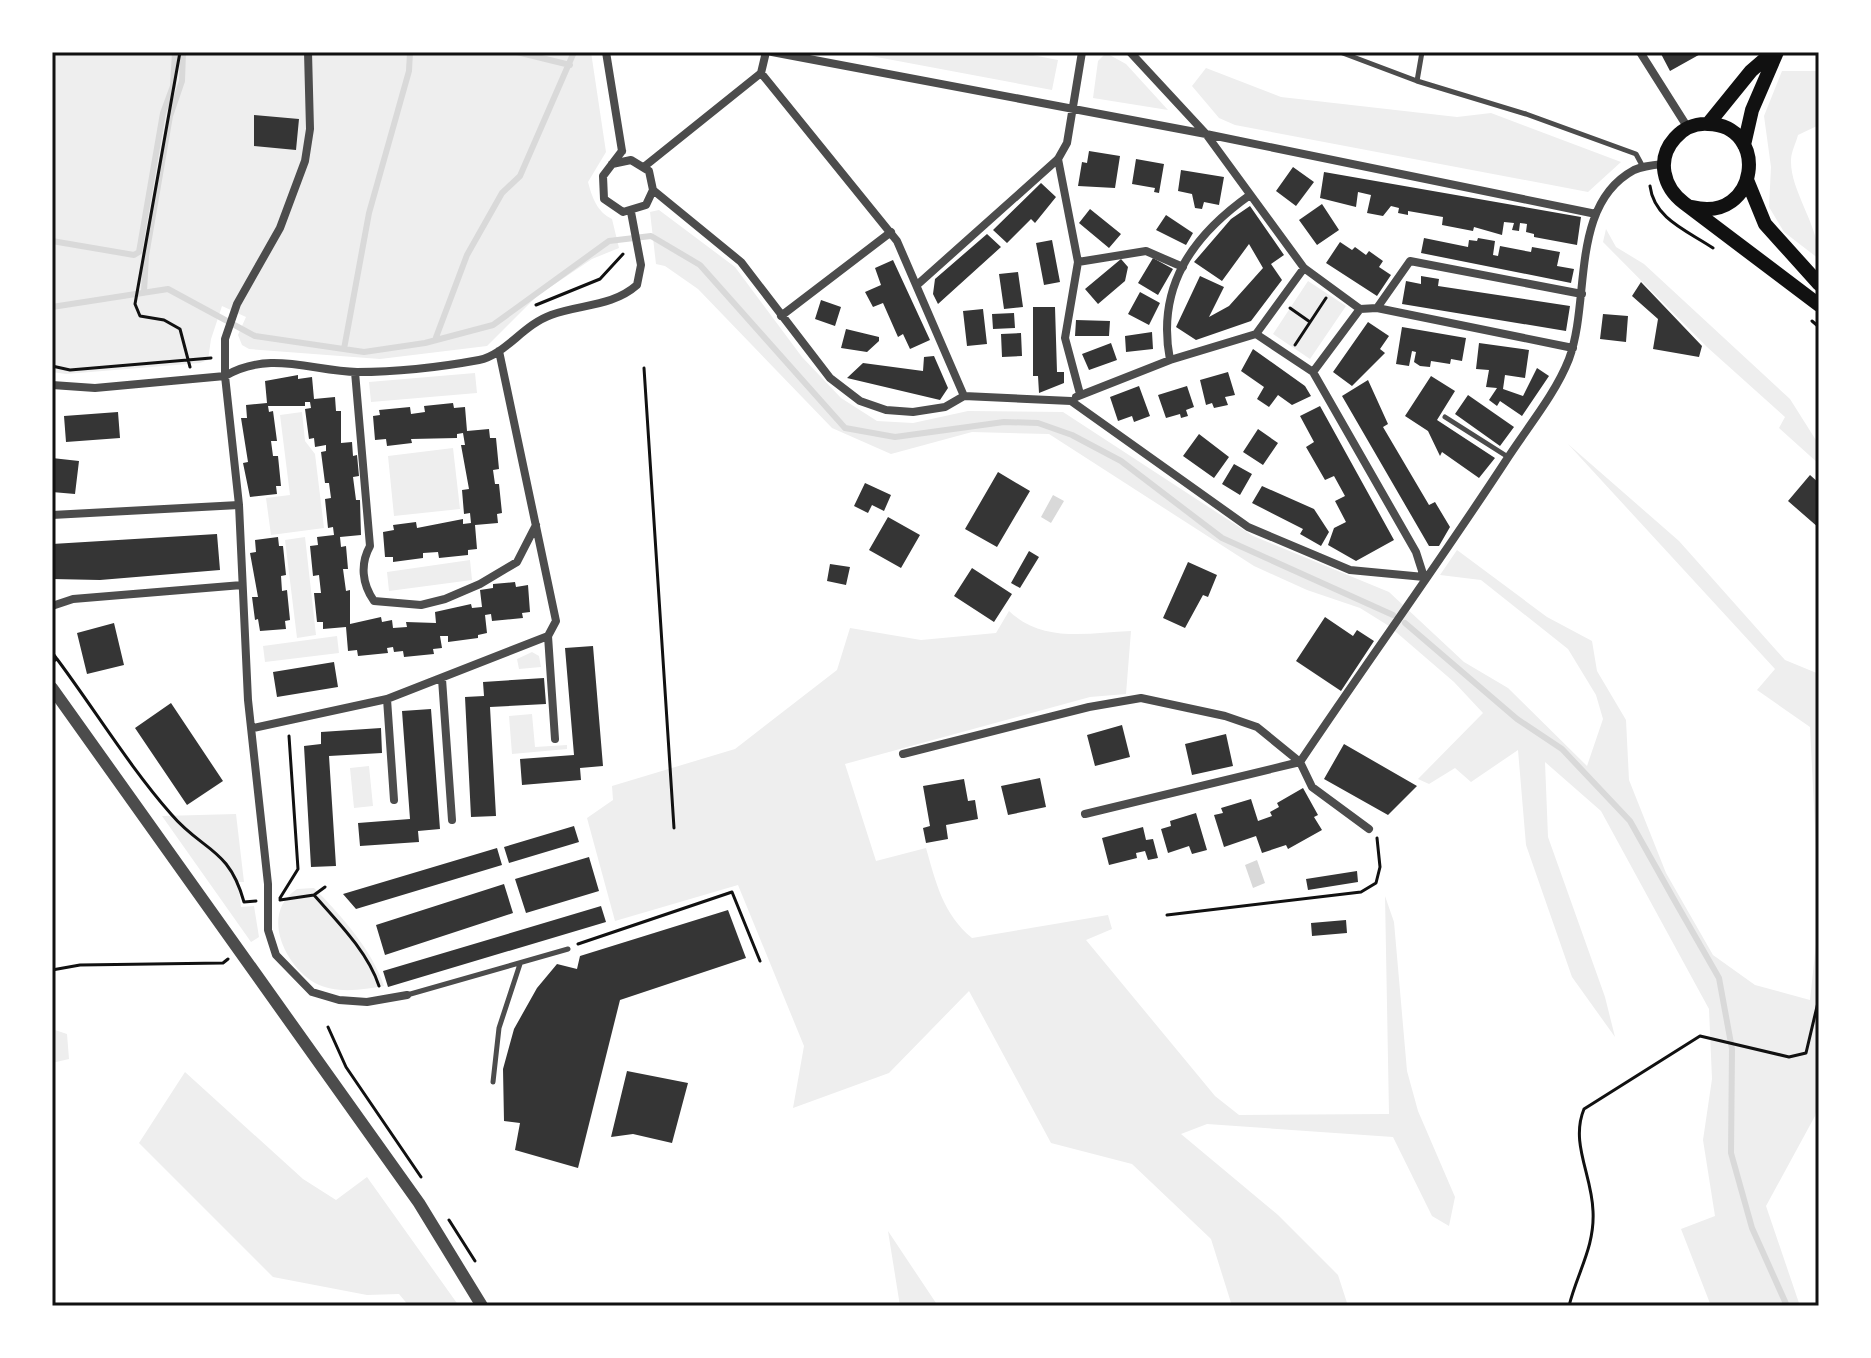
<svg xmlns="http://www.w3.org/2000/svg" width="1871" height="1358" font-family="'Archivo Narrow',sans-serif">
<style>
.green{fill:#eee}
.water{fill:#d9d9d9}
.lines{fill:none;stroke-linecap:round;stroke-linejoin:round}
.stream{stroke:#d9d9d9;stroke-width:6}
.building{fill:#353535}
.path{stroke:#111;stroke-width:3}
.service{stroke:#4c4c4c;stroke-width:5}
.minor{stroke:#4c4c4c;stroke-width:8}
.tertiary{stroke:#4c4c4c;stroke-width:12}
.secondary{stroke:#111;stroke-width:14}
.neatline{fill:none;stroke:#111;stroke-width:3}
</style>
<rect width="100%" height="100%" fill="#fff"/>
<path class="green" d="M52 52H591L606 152 588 182C592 197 597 212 612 219L619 248 592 259 537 296 487 346 380 359 249 349 242 345 238 335 246 317 222 306 211 339 208 360 200 363 66 374 52 372Z
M850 52H1017L1058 60 1052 90Z
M1106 53 1126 64 1168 110 1093 98 1098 61Z
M1206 68 1281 97 1457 117 1491 113 1621 162 1588 192 1235 125 1219 118 1192 86Z
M1782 71H1819V125L1798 135C1796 143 1791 152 1791 160 1790 191 1819 225 1819 259L1784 232 1769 207 1771 167 1764 116Z
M659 210 735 267 802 357 841 398 877 421 913 423 968 411 1063 412 1253 536 1389 592 1464 662 1508 688 1587 766 1603 719 1596 695 1568 649 1481 580 1440 575 1457 550 1547 617 1592 641 1597 671 1626 720 1629 780 1666 873 1713 955 1755 985 1810 1000 1819 916V1100L1815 1116 1766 1206 1800 1306H1711L1681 1229 1715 1216 1703 1140 1712 1079 1709 1009 1601 811 1545 762 1548 837 1605 997 1615 1037 1572 977 1526 845 1518 750 1471 782 1455 768 1429 784 1418 779 1483 713 1454 682 1389 626 1360 608 1307 590 1254 566 1049 434 972 432 891 454 832 428 698 289 665 266 656 264 650 212Z
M1606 229 1616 247 1644 264 1790 399 1819 445V464L1779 428 1785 417 1707 347 1603 242Z
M1308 281 1346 306 1310 359 1273 334Z
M475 373 477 393 371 402 369 382Z
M302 412 305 441 315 454 324 528 271 535 266 498 290 495 280 415Z
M1568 444 1679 541 1785 660 1819 674V908L1810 727 1757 690 1775 669Z
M453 448 460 509 394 516 388 456Z
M305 537 316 635 297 638 285 540Z
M470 560 472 580 389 591 387 572Z
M1009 611C1043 643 1087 633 1131 631L1126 694 1090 697 845 764 876 861 926 848C936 883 943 914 972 938L1108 915 1112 929 1086 940 1215 1096 1239 1115 1389 1114 1385 896 1394 922 1407 1071 1418 1111 1455 1197 1449 1226 1432 1216 1393 1137 1207 1124 1181 1134 1278 1215 1338 1275 1348 1306H1232L1211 1239 1132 1164 1051 1143 969 991 889 1073 793 1108 804 1046 738 885 615 921 587 818 613 800 612 786 735 749 837 670 850 628 921 640 996 633Z
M337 636 339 653 265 662 263 646Z
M532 652 539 656 541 667 519 669 517 659Z
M532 714 535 747 567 745V749L512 754 509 716Z
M369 766 373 806 354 808 350 768Z
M236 814 244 882H238L241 907 254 906 259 937 251 942 162 816Z
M314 888C341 915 372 950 384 986 362 990 335 994 315 983 284 965 260 913 297 889Z
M52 1029 67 1034 69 1059 52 1063Z
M185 1072 303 1179 336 1200 367 1177 459 1306H409L399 1294 367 1295 273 1277 139 1143Z
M888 1231 938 1306H900Z"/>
<path class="water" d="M1053 495 1064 501 1051 523 1041 517Z
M1257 860 1265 883 1253 888 1245 865Z"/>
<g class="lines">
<path class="stream" d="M517 52 570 65
M52 241 134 255 139 252 163 113 173 86 175 52
M144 291 146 256 170 116 182 81 183 52
M52 307 168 289 255 336 364 352 425 343 493 325 609 241 651 236 700 265 845 428 895 437 1004 422 1038 423 1072 435 1121 461 1222 538 1393 615
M435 340 467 255 502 193 520 176 574 52
M344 349 369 213 409 71 410 52
M1405 623 1517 719 1562 749 1630 821 1676 903 1719 978 1732 1049 1731 1153 1752 1228 1787 1306"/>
</g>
<path class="building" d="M1660 52H1704L1670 71Z
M254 115 299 119 296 150 254 146Z
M1089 151 1120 156 1115 188 1078 186 1082 162 1087 163Z
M1136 159 1164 164 1159 193 1154 192 1155 188 1132 184Z
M1293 167 1314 182 1296 206 1276 191Z
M1181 170 1224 177 1219 205 1204 202 1202 209 1195 208 1192 194 1178 191Z
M1324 172 1581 217 1577 245 1534 237V234L1526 232 1527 224 1520 223 1519 231 1512 230 1514 223 1504 222 1502 235 1474 227 1473 231 1442 225 1443 217 1408 211V215L1398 213 1399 208 1391 206 1383 216 1367 213 1371 195 1358 192 1356 207 1320 198Z
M1041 183 1056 197 1035 223 1031 219 1007 243 993 230Z
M1322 204 1339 230 1317 245 1299 220Z
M1250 206 1284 255 1271 264 1282 280 1251 321 1196 340 1176 327 1200 276 1224 287 1209 317 1229 306 1263 268 1249 244 1222 281 1194 262 1231 219Z
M1090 209 1121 234 1109 248 1079 223Z
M1166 215 1193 233 1186 245 1156 230Z
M987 234 1001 247 938 304 933 294 935 279Z
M1424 238 1468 247 1469 240 1477 241 1478 238 1495 241 1493 255 1498 256 1500 246 1531 252 1532 247 1560 252 1557 266 1574 269 1571 283 1421 253Z
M1052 240 1060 282 1044 285 1036 243Z
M1340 242 1352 250 1355 247 1366 255 1369 251 1383 261 1379 267 1391 275 1377 296 1326 263Z
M1153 258 1173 269 1158 295 1138 283Z
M1121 259 1128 267 1125 281 1098 304 1085 289Z
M893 260 930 340 910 349 903 334 898 337 883 303 873 307 865 292 881 285 875 268Z
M1018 272 1023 307 1004 309 999 274Z
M1421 276 1439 279 1438 286 1570 306 1566 331 1402 304 1406 281 1421 284Z
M1641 282 1702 346 1699 357 1653 349 1658 319 1632 296Z
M1140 292 1160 303 1149 325 1128 314Z
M821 300 841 307 835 326 815 319Z
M1033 307H1055L1057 372H1064V383L1039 393 1038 376H1033Z
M983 309 987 344 967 346 963 311Z
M1014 313 1015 328 993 329 992 314Z
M1603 314 1628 316 1626 342 1600 339Z
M1076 320 1110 321 1109 336H1075Z
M1368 322 1389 336 1380 349 1385 353 1352 386 1333 372Z
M1402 327 1466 338 1462 361 1451 359 1450 364 1431 361 1430 367 1420 366 1414 362 1416 352 1412 351 1409 366 1396 364Z
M846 329 879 337V341L867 352 841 348Z
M1152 332 1153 349 1126 352 1125 336Z
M1021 333 1022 356 1002 357 1001 334Z
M1111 343 1117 360 1089 370 1082 354Z
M1479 343 1529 350 1525 378 1505 375 1503 389 1523 396 1537 368 1549 376 1522 416 1500 401 1497 406 1489 400 1497 388 1486 387 1489 370 1476 369Z
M1253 349 1305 386 1311 396 1292 405 1278 395 1269 407 1257 399 1264 387 1241 371Z
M934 356 948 388 940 400 847 378 863 363 923 371 924 357Z
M1228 372 1235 395 1225 397 1228 405 1214 408 1212 403 1206 405 1200 380Z
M298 375V379L312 377 314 399 335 397 336 411H341V443L352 442 353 456 357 455 359 476 353 477 356 500H360L361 535 340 537 341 547 346 546 348 569H343L346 591 350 590V624L381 617 382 622 392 620 393 628 407 627 406 622 436 623 435 612 471 604 472 608 482 607 480 590 493 588V584L515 582 516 587 528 585 530 612 522 613 523 618 492 621 491 614 485 615 487 633 478 635V638L448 642V636H440L442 648 433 649 434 654 404 657 403 651 394 652 393 647 387 648 388 653 358 656 357 650 348 651 346 627 323 629V622H317L314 593H321L319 575 313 576 310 546 318 545 317 537 334 535 333 527 328 528 325 499 331 498 329 483H325L321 452 326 451V445L315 447 314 438 309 439 305 409 311 408 310 402H305V406H268L269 412 273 411 277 441H271L273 456H278L281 486H276L277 494 250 497 243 463 248 462 241 418H247L246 405 267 403 265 381Z
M1431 376 1455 391 1437 420 1495 458 1479 478 1442 452 1440 456 1428 431 1405 416Z
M1368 380 1388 424 1383 427 1429 505 1435 502 1450 527 1439 546H1429L1342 396Z
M1139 386 1150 416 1134 422 1132 416 1118 421 1110 397Z
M1187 386 1194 407 1186 410 1188 416 1181 418 1180 414 1166 418 1158 395Z
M1468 395 1514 427 1500 446 1455 414Z
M453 403 454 408 465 407 467 431 489 429 490 438H496L499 469 493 470 495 484H499L502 513 497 514 498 523 475 525 477 549 468 550V555L439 558 438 552 423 553V558L393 562V557H385L383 532 394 530 393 525 416 522 417 528 463 519V524L471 523 470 513 464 514 462 490 469 489 461 445H465L463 433 457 434V438L411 439 412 443 387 446 386 439 375 440 373 416 380 415 379 410 410 407 411 414 425 412 424 406Z
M1320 406 1394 540 1356 561 1328 545 1334 528 1346 522 1335 501 1345 496 1334 476 1325 480 1306 447 1314 442 1300 416Z
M118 412 120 438 66 442 64 416Z
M1258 429 1278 443 1263 465 1243 452Z
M1199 434 1229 457 1214 478 1183 456Z
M52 458 79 461 75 494 52 492Z
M1234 464 1252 474 1240 495 1222 484Z
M998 472 1030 491 997 547 965 529Z
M1810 475 1819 483V528L1788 501Z
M865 483 891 495 884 511 872 505 868 513 854 506Z
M1262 486 1314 509 1329 532 1321 546 1300 534 1303 529 1252 503Z
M888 517 920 535 901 568 869 550Z
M217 534 220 570 100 580 52 579V544Z
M278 537 279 546H283L286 575 281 576 282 591 287 590 290 620 285 621 286 629 260 631 258 619 255 620 252 597H258L250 553 256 552 255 540Z
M1029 551 1039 557 1020 588 1011 583Z
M1188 562 1217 575 1208 597 1203 595 1185 628 1163 618Z
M830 564 850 567 846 585 827 581Z
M972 568 1012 594 994 622 954 596Z
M1325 617 1353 636 1357 630 1374 641 1341 691 1296 661Z
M114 623 124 665 87 674 77 633Z
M593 646 603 766 580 768 581 780 522 785 520 759 574 755 565 648Z
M334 662 338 687 277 697 273 672Z
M544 678 546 704 490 707 496 816 471 817 465 697 484 696 483 682Z
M171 703 223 781 187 805 135 728Z
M431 709 440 829 418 831 419 842 360 846 358 823 410 819 402 711Z
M1122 725 1130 757 1095 766 1087 735Z
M381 728 382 753 329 756 336 866 311 867 304 746 321 744V732Z
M1226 734 1233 766 1192 775 1185 744Z
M1344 744 1417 786 1388 815 1324 779Z
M1040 778 1046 807 1008 815 1001 786Z
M964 779 968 801 975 800 978 819 946 825 948 839 926 843 923 828 930 826 923 786Z
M1303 788 1318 815 1314 817 1322 830 1288 849 1286 845 1262 853 1256 836 1224 847 1214 815 1223 813 1221 808 1251 799 1258 821 1272 816 1270 812 1279 807 1277 803Z
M1196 813 1207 850 1192 854 1189 846 1168 853 1161 829 1171 826 1170 821Z
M574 826 579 842 509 863 504 847Z
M1143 827 1146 840 1153 839 1158 858 1148 860 1145 851 1136 853 1137 858 1109 865 1102 838Z
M497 848 502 865 356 909 343 894Z
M589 857 599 891 526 913 515 879Z
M1357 871 1358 882 1308 890 1306 879Z
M504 884 513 913 385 955 376 925Z
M601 906 606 922 388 987 383 971Z
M728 910 746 958 620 1000 578 1168 515 1150 520 1123 504 1121 503 1069 514 1029 537 988 557 964 577 969 580 956Z
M1346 920 1347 933 1312 936 1311 923Z
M627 1071 688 1083 672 1143 633 1134 611 1137Z"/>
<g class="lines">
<path class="path" d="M180 52 135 304 140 316 164 320 180 329 190 367
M1650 186C1654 219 1688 231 1713 248
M536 305 600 279 623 254
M1290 308 1310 322
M1812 321 1819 327
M1295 345 1326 298
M52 366 70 370 211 358
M644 368 674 828
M52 652 57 659 52 662
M57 659C95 710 129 766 171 814 202 851 229 847 244 902L256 901
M314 895C337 921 368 952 379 986
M280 898 298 869 289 736
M280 900 314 895 325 887
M1167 915 1361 892 1376 883 1380 867 1377 838
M578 944 732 892 760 961
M52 970 80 965 223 963 228 959
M328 1027 346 1067 421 1177
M449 1220 475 1261
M1569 1306C1577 1273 1595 1247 1593 1211 1592 1175 1570 1143 1584 1109L1700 1036 1789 1057 1806 1053 1819 998"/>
<path class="service" d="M1340 52 1417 81
M1422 52 1417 81 1526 114 1636 154 1643 167
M1445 417 1508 457
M407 995 568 949
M493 1082 499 1028 520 964"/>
<path class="minor" d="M308 52 310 129 305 161 280 228 237 304 225 339V376L239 505 248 700 268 884V930L276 955 312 992 339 1000 367 1002 407 995
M606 52 622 151
M772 52 1206 134 1596 214
M1130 52 1206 134 1304 268 1360 309 1313 372 1256 334 1304 268
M1640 52 1688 128
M761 73 897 241 964 396
M761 73 766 52
M1058 159 1078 262 1065 338 1080 394
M612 164 631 160 649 171 653 190 646 205 623 212 604 199 603 176 622 151
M645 166 761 73
M653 190 741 262 830 378 860 401 886 410 913 412 945 407 964 396 1071 401 1248 527 1350 570 1424 577
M1078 262 1146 251 1183 267
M917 285 1058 159 1067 143 1082 52
M1377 308 1410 261 1582 294
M1360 309 1377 308 1573 348
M781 316 891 232
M499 351 556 621 548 636
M1170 360C1156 287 1192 236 1250 195
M355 372 370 546C360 564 362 584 374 601L421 605 445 599 480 584 517 562 536 525
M1313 372 1416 552 1424 577
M52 385 95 388 225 376C269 350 312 371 357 372 396 372 441 367 479 360 505 355 523 325 551 315 580 304 612 307 637 285L641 265 631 212
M1076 397 1170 360 1256 334
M52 515 239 505
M52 606 73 599 242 585
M548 636 555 739
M442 679 452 820
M387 699 394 800
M253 728 387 699 548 636
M903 754 1089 707 1141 698 1225 716 1257 727 1300 762 1312 787 1369 829
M1300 762C1367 662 1439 563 1505 462 1526 429 1555 395 1569 359 1591 300 1569 205 1634 170 1643 166 1654 165 1664 164
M1085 814 1300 762"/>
<path class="tertiary" d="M52 688 419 1203 482 1306"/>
<path class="secondary" d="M1708 124 1751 71 1773 52
M1744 145 1752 110 1777 52
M1747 180 1765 224 1819 284
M1692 207C1759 224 1770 125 1708 124 1695 123 1683 129 1675 138 1656 159 1663 187 1684 203L1819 305"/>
</g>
<rect width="1871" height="1358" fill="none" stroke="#ffffff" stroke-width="108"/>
<rect x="54" y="54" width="1763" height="1250" class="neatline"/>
</svg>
